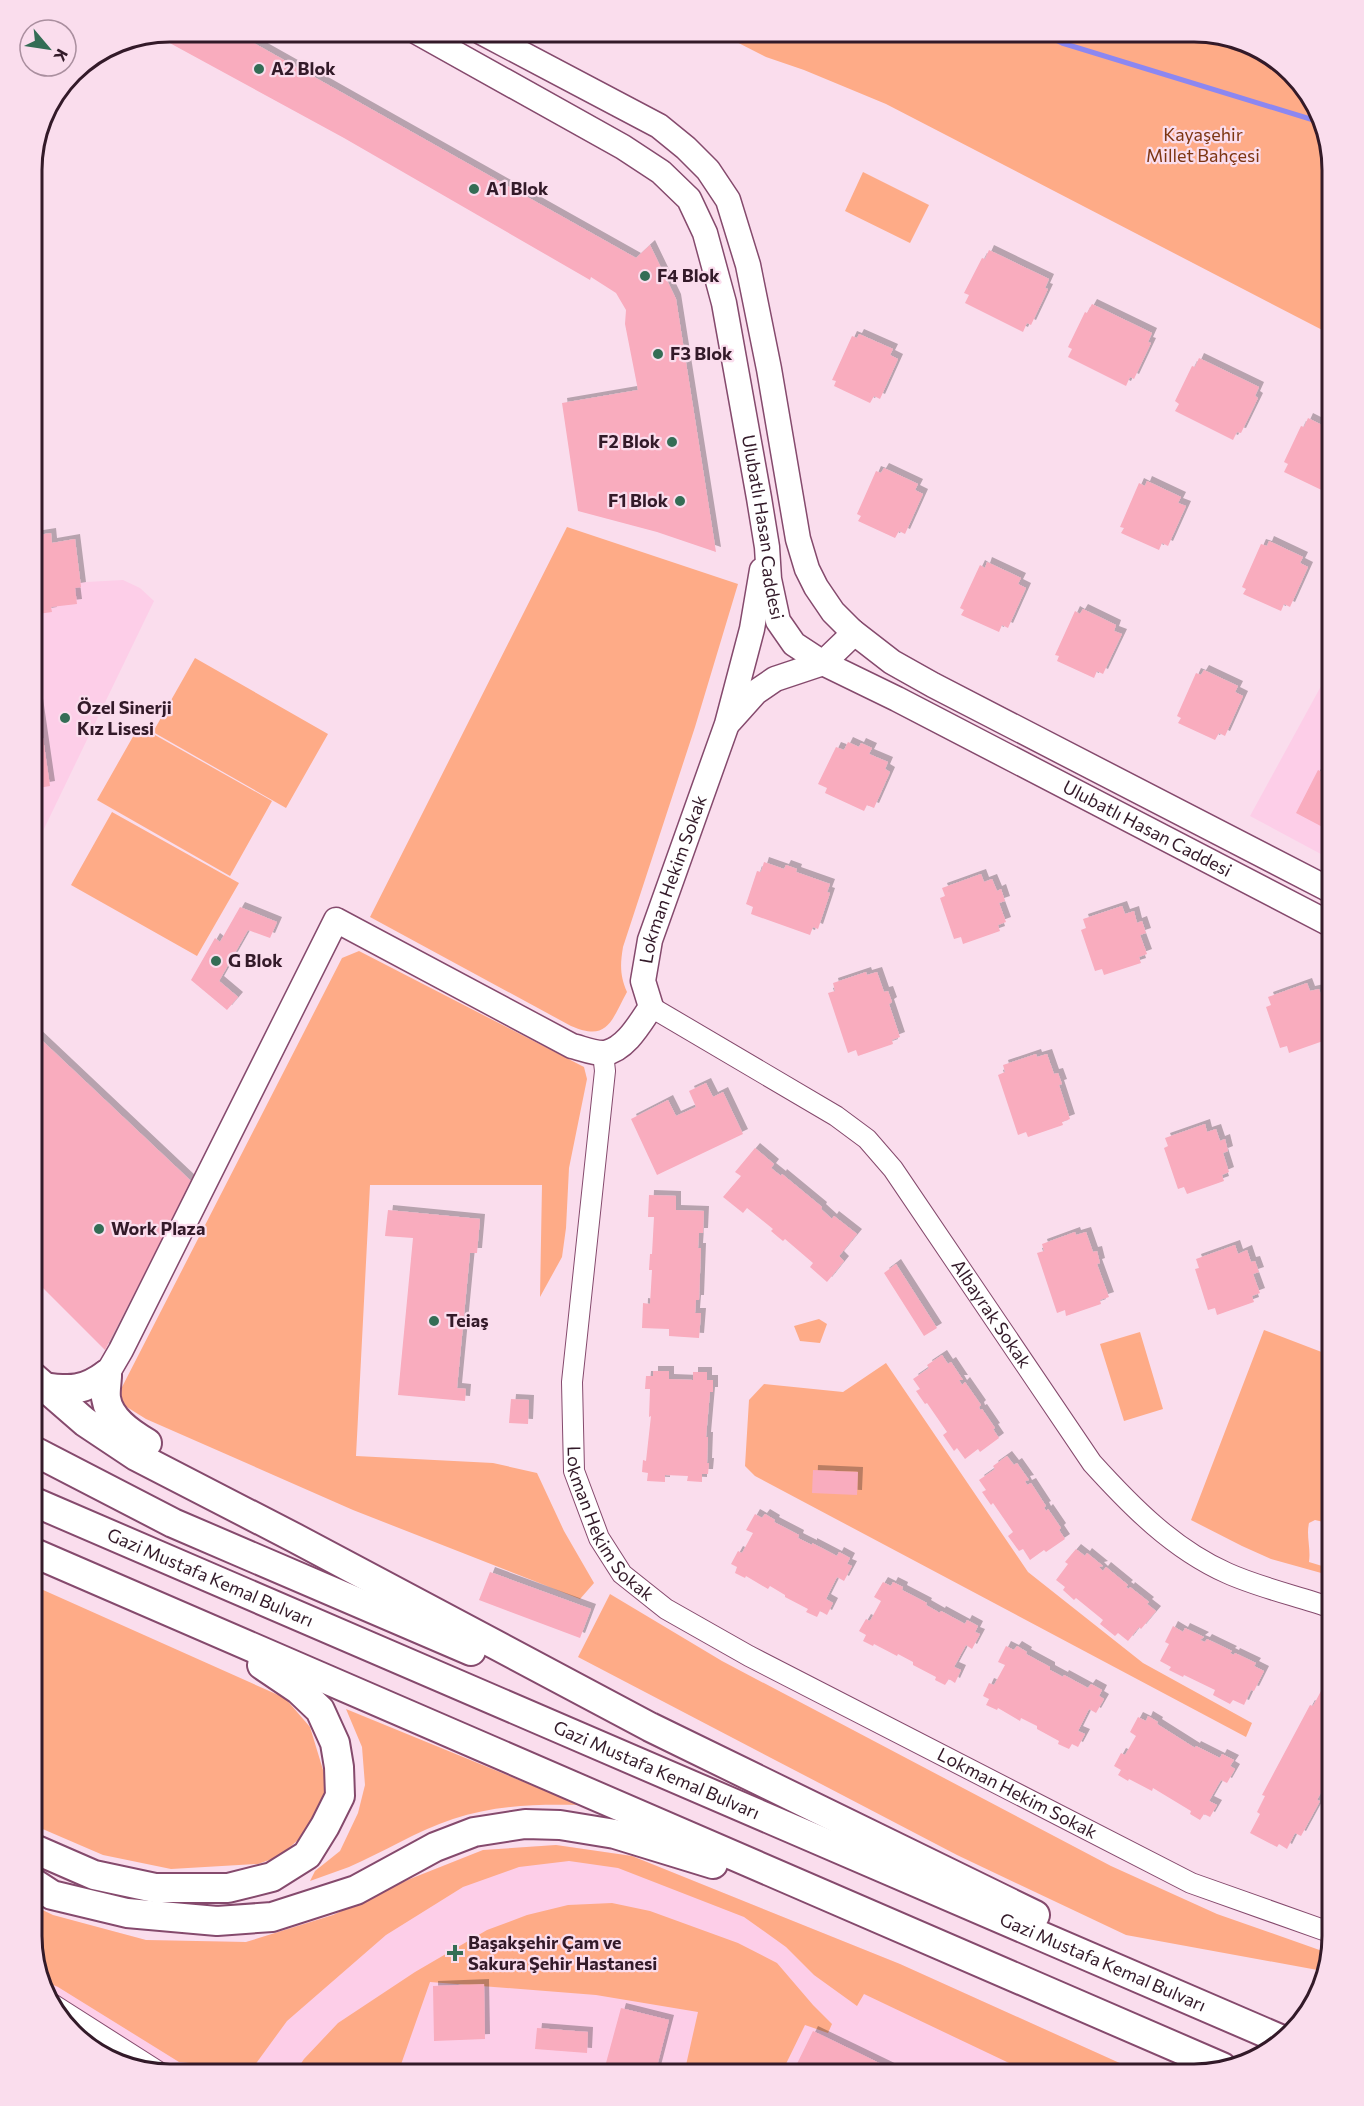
<svg xmlns="http://www.w3.org/2000/svg" width="1364" height="2106" font-family="Commissioner,sans-serif">
<style>
.built{fill:#fdcee8}
.green{fill:#feab87}
.lines{fill:none;stroke-linecap:round;stroke-linejoin:round}
.stream{stroke:#8c87f1;stroke-width:5}
.building{fill:#f9acbe;filter:url(#shadow)}
.minor-casing{stroke:#854a6d;stroke-width:22}
.major-casing{stroke:#854a6d;stroke-width:27}
.highway-casing{stroke:#854a6d;stroke-width:32}
.minor{stroke:#fff;stroke-width:20}
.major{stroke:#fff;stroke-width:24}
.highway{stroke:#fff;stroke-width:28}
.poi-dot{fill:#346d55;stroke:#fadded;stroke-width:2}
.labels{text-anchor:middle;stroke-width:4.5;stroke-linejoin:round;paint-order:stroke}
.poi-label{font-size:18px;font-weight:bold;fill:#331a29;stroke:#fadded;text-anchor:start}
.park-label{font-size:18px;fill:#7d3511;stroke:#fadded}
.street-label{font-size:18px;fill:#331a29;stroke:#fadded}
.rim{fill:none;stroke:#331a29;stroke-width:3}
</style>
<defs>
<filter id="shadow"><feDropShadow dx="5" dy="-5" stdDeviation="0" flood-color="#0004"/></filter>
</defs>
<rect width="100%" height="100%" fill="#fadded"/>
<path class="built" d="M123 580 140 588 154 601 41 835 32 846V585Z
M1332 666V860L1250 816Z
M556 1845 632 1856 900 1964 1144 2074H161L100 2056 50 2005 32 1936V1906L44 1913 146 1940 246 1942 333 1915 410 1879 483 1850Z"/>
<path class="green" d="M717 32H1203L1264 50 1314 101 1332 170V335L886 104 804 70 766 57Z
M863 172 929 205 910 243 845 211Z
M567 527 738 584 695 727 623 947C620 965 620 976 627 992 611 1021 608 1042 571 1026L370 917Z
M195 658 328 734 286 808 153 732Z
M139 726 272 801 230 876 97 800Z
M112 812 239 883 197 956 71 885Z
M359 951 584 1067 587 1079 569 1168 566 1228 562 1257 540 1297 542 1185H370L356 1456 493 1463 537 1473 564 1531 594 1583 580 1599 353 1510 146 1419 122 1404 120 1391 342 958Z
M819 1319 827 1324 820 1343 800 1341 794 1326Z
M1264 1330 1332 1356V1524L1315 1520 1309 1523C1306 1536 1311 1548 1309 1562L1332 1569V1576L1271 1559 1242 1546 1191 1520Z
M1140 1332 1163 1409 1124 1421 1100 1344Z
M886 1363 1028 1572 1143 1663 1252 1723 1246 1737 755 1476 745 1466 749 1400 764 1384 843 1392Z
M32 1585 285 1698 310 1727 327 1783 322 1805 298 1840 280 1856 258 1864 171 1869 103 1855 38 1827 32 1823Z
M610 1594 722 1661 1111 1866 1217 1914 1328 1953 1323 1971 1126 1935 957 1855 578 1657Z
M346 1709 580 1805C537 1804 494 1805 453 1819 416 1831 384 1852 349 1867 336 1872 323 1876 310 1881L315 1871 340 1851 358 1813 365 1785 362 1747Z
M556 1845 632 1856 900 1964 1144 2074H1032L864 1994 857 2006 814 1975 786 1947 744 1917 618 1868 569 1861 519 1867 463 1887 386 1935 287 2021 252 2069 179 2062 58 1987 44 1981 32 1936V1905L53 1915 146 1940 246 1942 333 1915 410 1879 483 1850Z
M612 1903 650 1911 738 1943 777 1963 813 2005 832 2024 828 2033 805 2025 781 2074H774L768 2071 766 2074H684L698 2012 596 1995 430 1982 398 2073 294 2074 304 2059 338 2023 415 1972 487 1930 527 1915 568 1905Z"/>
<g class="lines">
<path class="stream" d="M1039 32 1062 43 1320 122"/>
</g>
<path class="building" d="M170 32H234L636 258 650 245 676 299 716 552 657 532 578 511 562 403 638 390 625 324 626 310 616 293 591 277 590 280 344 138 155 35Z
M989 250 1049 279 1045 288 1048 289 1031 325 1027 323 1023 332 965 303 969 295 964 293 982 258 985 259Z
M1092 304 1152 333 1148 342 1151 343 1134 379 1130 377 1126 386 1068 357 1072 349 1068 347 1085 312 1087 313Z
M859 334 893 349 890 355 898 359 880 399 874 396 870 403 834 386 836 381 832 380 852 336 857 338Z
M1199 358 1259 387 1255 396 1258 398 1241 433 1237 432 1233 440 1175 411 1179 404 1175 401 1192 366 1195 367Z
M1308 418 1332 430V495L1284 472 1288 464 1284 462 1301 426 1304 427Z
M884 468 918 484 915 490 923 494 905 534 899 531 895 538 858 521 861 516 857 514 876 471 881 473Z
M1147 481 1181 497 1178 503 1186 506 1168 546 1162 543 1159 550 1121 533 1124 528 1120 527 1139 483 1145 486Z
M51 533 52 543 75 539 81 587 75 588 77 604 51 607 52 612 38 614 37 609H32V536Z
M1269 541 1303 557 1300 563 1308 567 1290 607 1284 604 1281 611 1243 594 1246 589 1242 587 1261 544 1267 546Z
M987 562 1021 578 1018 584 1026 588 1008 628 1002 625 999 632 961 615 964 610 960 608 980 565 985 568Z
M1083 609 1116 625 1114 631 1122 634 1103 674 1097 671 1094 678 1057 661 1059 656 1055 655 1075 611 1080 614Z
M33 669 50 786 32 789V670Z
M1204 670 1238 686 1235 692 1243 696 1225 736 1219 733 1215 740 1178 723 1181 718 1177 716 1196 673 1201 675Z
M848 742 859 747 861 743 872 748 869 754 888 762 885 769 890 772 874 808 867 805 864 811 825 793 827 788 818 784 836 747 844 750Z
M1318 770 1332 777V832L1296 813Z
M764 862 784 869 786 865 797 869 796 872 830 884 827 892 830 893 818 929 813 927 810 935 751 914 753 907 746 904 757 871 761 872Z
M981 874 984 882 992 879 997 891 1001 889 1005 901 999 903 1006 922 998 925 1000 931 963 944 961 937 954 939 940 898 945 896 942 888Z
M1122 906 1125 914 1134 911 1137 923 1142 921 1146 933 1140 935 1147 954 1139 957 1141 963 1104 975 1102 969 1095 971 1081 930 1086 928 1083 919Z
M240 907 277 922 270 938 248 930 219 981 238 997 227 1010 191 980 215 938 220 942Z
M866 972 867 975 877 972 884 992 888 991 892 1002 889 1004 900 1037 892 1040 893 1044 858 1056 856 1050 848 1053 828 993 835 991 833 983Z
M1307 983 1310 991 1319 989 1323 1000 1327 998 1331 1010 1325 1012 1332 1031 1324 1034 1326 1040 1289 1053 1287 1046 1280 1048 1266 1007 1271 1005 1268 997Z
M32 1031 192 1182 105 1350 32 1277Z
M1036 1054 1037 1057 1047 1054 1054 1074 1058 1073 1062 1084 1059 1085 1070 1119 1062 1122 1063 1125 1028 1137 1026 1132 1018 1135 998 1075 1005 1072 1003 1065Z
M706 1083 713 1097 723 1092 743 1134 657 1175 631 1119 668 1100 676 1116 696 1107 689 1091Z
M1205 1124 1207 1132 1216 1129 1220 1141 1225 1139 1228 1151 1223 1153 1229 1172 1222 1175 1224 1181 1187 1194 1184 1187 1178 1189 1164 1148 1168 1146 1165 1138Z
M755 1148 774 1164 771 1168 781 1176 782 1174 822 1207 821 1209 832 1219 834 1216 857 1234 839 1256 844 1261 827 1282 810 1267 813 1263 785 1239 783 1241 778 1237 771 1231 773 1229 747 1208 743 1213 723 1197 741 1176 735 1172Z
M649 1195 676 1196V1210L704 1211 703 1233H699L698 1248H701L699 1300H696L695 1313H701L699 1338 669 1336V1329L642 1328 643 1303 650 1304 652 1270H649L650 1254H652L654 1217H648Z
M388 1210 480 1219 477 1253H470L457 1388 466 1389 465 1401 398 1395 413 1238 385 1236Z
M1075 1232 1076 1235 1086 1232 1093 1252 1097 1251 1100 1263 1097 1264 1109 1297 1100 1300 1101 1304 1066 1316 1065 1310 1057 1313 1037 1253 1044 1251 1042 1244Z
M1235 1245 1238 1254 1247 1250 1251 1262 1255 1261 1259 1272 1253 1274 1260 1293 1252 1296 1254 1302 1217 1315 1215 1308 1208 1310 1195 1269 1199 1268 1196 1259Z
M896 1264 937 1328 924 1336 884 1273Z
M942 1355 948 1364 951 1362 963 1380H959L962 1385 965 1382 981 1405 979 1407 980 1410 982 1409 995 1428 993 1429 999 1438 980 1452 978 1449 965 1459 957 1448 954 1451 943 1435 947 1432 927 1403 925 1404 916 1391 920 1389 913 1379 929 1368 927 1365Z
M653 1371H669V1379L693 1380V1372H707V1380H713V1392H710L706 1437H708L707 1463H709L708 1474H702V1482L687 1481 688 1476 665 1475V1482L647 1481 648 1473 642 1472 643 1460 646 1461 651 1416 649 1417 650 1389H645L646 1376H653Z
M511 1399 529 1400 528 1424 509 1423Z
M1007 1456 1014 1465 1017 1463 1029 1480 1025 1481 1027 1485 1031 1483 1046 1506 1044 1507 1046 1511 1048 1509 1061 1528 1059 1530 1065 1539 1046 1552 1044 1550 1030 1560 1023 1549 1019 1551 1008 1536 1013 1532 993 1503 991 1505 982 1492 986 1490 979 1480 995 1469 993 1466Z
M813 1470 858 1472 857 1495 812 1493Z
M755 1514 762 1518 765 1514 775 1520 774 1522 799 1535 798 1538 812 1545V1543L837 1556 839 1552 850 1558 847 1564 852 1566 844 1581 837 1577 826 1599 833 1603 827 1615 820 1611 817 1617 806 1612 808 1609 785 1597V1595L770 1586 768 1589 746 1576 745 1578 735 1573 737 1567 731 1564 738 1551 742 1553 753 1533 746 1530Z
M1076 1549 1085 1556 1087 1553 1103 1566 1099 1567 1103 1571 1106 1567 1128 1585 1126 1587 1129 1589 1130 1587 1149 1602 1147 1604 1156 1611 1141 1629 1139 1627 1128 1641 1118 1633 1115 1636 1100 1624 1103 1620 1076 1598 1074 1600 1063 1590 1065 1587 1056 1580 1068 1564 1065 1562Z
M490 1572 591 1609 580 1638 479 1600Z
M883 1582 891 1586 893 1582 903 1587 902 1590 927 1603 926 1605 940 1613 941 1611 965 1624 967 1620 978 1626 975 1632 980 1634 972 1649 966 1645 954 1667 961 1670 955 1683 949 1679 945 1685 935 1680 936 1677 913 1665V1662L898 1654 897 1656 874 1644 873 1646 863 1641 866 1635 859 1631 866 1619 870 1621 881 1601 874 1597Z
M1173 1626 1183 1632 1185 1628 1204 1637 1200 1640 1205 1642 1207 1639 1232 1651 1230 1653 1234 1655 1235 1653 1256 1663 1254 1666 1264 1671 1254 1691 1251 1690 1244 1705 1233 1700 1230 1704 1213 1695 1215 1690 1184 1675 1183 1677 1169 1670 1171 1667 1160 1661 1169 1644 1165 1642Z
M1006 1646 1014 1650 1017 1646 1027 1652 1026 1654 1050 1667V1670L1063 1677 1064 1675 1088 1688 1091 1684 1102 1690 1099 1696 1104 1699 1096 1713 1089 1709 1078 1731 1085 1734 1078 1747 1072 1744 1069 1749 1058 1744 1059 1741 1037 1729V1726L1021 1718 1020 1721 998 1708 997 1710 986 1705 989 1699 983 1696 989 1683 994 1685 1005 1665 998 1662Z
M1332 1676V1761L1331 1760 1321 1780 1326 1783 1317 1800 1320 1801 1301 1836 1295 1833 1287 1849 1279 1844 1277 1847 1250 1833 1260 1814 1257 1812 1265 1796 1262 1795 1310 1705 1313 1706 1321 1691 1324 1693Z
M1148 1716 1158 1722 1157 1724 1195 1748 1196 1746 1220 1758 1222 1754 1234 1760 1230 1766 1235 1769 1227 1783 1221 1780 1209 1801 1217 1805 1210 1817 1204 1814 1200 1820 1190 1814 1191 1811 1153 1788 1152 1791 1129 1779 1128 1781 1118 1775 1121 1770 1114 1766 1121 1753 1125 1755 1136 1736 1130 1732 1138 1717 1146 1721Z
M484 1984 485 2039 434 2041 433 1986Z
M621 2008 669 2020 655 2074 606 2063Z
M537 2028 588 2032 587 2053 535 2049Z
M813 2031 902 2074H792Z"/>
<g class="lines">
<defs>
<g id="minor">
<path id="s1" d="M651 1007 836 1116 867 1139 893 1169 1092 1463C1131 1506 1173 1549 1227 1573 1260 1588 1298 1596 1332 1608"/>
<path id="s2" d="M603 1053 605 1071 572 1382 574 1471 599 1538 622 1574 666 1609 749 1656 1191 1883 1332 1933"/>
<path d="M49 2002 162 2074"/>
</g>
<g id="major">
<path id="s3" d="M417 32 623 147 661 172 689 199 705 233 724 303 759 498 767 547 769 579 778 621 794 644 823 663 897 699 1332 925"/>
<path d="M481 32 659 126 686 148 708 170 728 200 748 265 769 369 798 539 807 569 816 587 833 612 852 631 892 662 933 685 1332 891"/>
<path d="M730 721 756 692 775 679 823 663 849 638 852 631"/>
<path id="s4" d="M107 1374 121 1350 336 920 572 1046C581 1048 595 1054 605 1053 626 1049 640 1023 651 1007L643 981 650 940 727 724 752 629 762 570"/>
</g>
<g id="highway">
<path d="M107 1374C107 1382 105 1391 106 1398 109 1419 130 1433 147 1443"/>
<path d="M32 1376 85 1422 136 1456 295 1538 650 1727 1035 1915"/>
<path d="M43 1387C71 1391 84 1391 107 1374"/>
<path d="M32 1450 173 1523 471 1651"/>
<path id="s5" d="M32 1501 1280 2039"/>
<path d="M32 1552 1222 2067"/>
<path d="M32 1848 94 1875 155 1888H228L272 1877 307 1855 325 1826 340 1796 339 1767 335 1743 320 1710 299 1690 262 1665"/>
<path d="M32 1882 52 1895 127 1913 217 1921 272 1917 356 1890 435 1847 474 1832 525 1824 560 1825 615 1834 713 1864"/>
</g>
</defs>
<use href="#minor" class="minor-casing"/>
<use href="#major" class="major-casing"/>
<use href="#highway" class="highway-casing"/>
<use href="#minor" class="minor"/>
<use href="#major" class="major"/>
<use href="#highway" class="highway"/>
</g>
<g class="poi-dot">
<circle cx="259" cy="69" r="6"/>
<circle cx="474" cy="189" r="6"/>
<circle cx="645" cy="276" r="6"/>
<circle cx="658" cy="354" r="6"/>
<circle cx="672" cy="442" r="6"/>
<circle cx="680" cy="501" r="6"/>
<circle cx="65" cy="718" r="6"/>
<circle cx="216" cy="961" r="6"/>
<circle cx="99" cy="1229" r="6"/>
<circle cx="434" cy="1321" r="6"/>
<path d="M452 1944h6v6h6v6h-6v6h-6v-6h-6v-6h6z"/>
</g>
<g class="labels">
<g class="poi-label">
<text x="271" y="75">A2 Blok</text>
<text x="486" y="195">A1 Blok</text>
<text x="657" y="282">F4 Blok</text>
<text x="670" y="360">F3 Blok</text>
<text x="660" y="448" text-anchor="end">F2 Blok</text>
<text x="668" y="507" text-anchor="end">F1 Blok</text>
<text x="77" y="714">Özel Sinerji<tspan x="77" dy="21">Kız Lisesi</tspan></text>
<text x="228" y="967">G Blok</text>
<text x="111" y="1235">Work Plaza</text>
<text x="446" y="1327">Teiaş</text>
<text x="468" y="1949">Başakşehir Çam ve<tspan x="468" dy="21">Sakura Şehir Hastanesi</tspan></text>
</g>
<g class="park-label">
<text x="1203" y="141">Kayaşehir<tspan x="1203" dy="21">Millet Bahçesi</tspan></text>
</g>
<g class="street-label">
<text dy="6" stroke="none"><textPath href="#s3" startOffset="658">Ulubatlı Hasan Caddesi</textPath></text>
<text dy="6" stroke="none"><textPath href="#s3" startOffset="1180">Ulubatlı Hasan Caddesi</textPath></text>
<text dy="6" stroke="none"><textPath href="#s4" startOffset="1010">Lokman Hekim Sokak</textPath></text>
<text dy="6" stroke="none"><textPath href="#s1" startOffset="468">Albayrak Sokak</textPath></text>
<text dy="6" stroke="none"><textPath href="#s2" startOffset="483">Lokman Hekim Sokak</textPath></text>
<text dy="6" stroke="none"><textPath href="#s5" startOffset="194">Gazi Mustafa Kemal Bulvarı</textPath></text>
<text dy="6" stroke="none"><textPath href="#s5" startOffset="680">Gazi Mustafa Kemal Bulvarı</textPath></text>
<text dy="6" stroke="none"><textPath href="#s2" startOffset="987">Lokman Hekim Sokak</textPath></text>
<text dy="6" stroke="none"><textPath href="#s5" startOffset="1166">Gazi Mustafa Kemal Bulvarı</textPath></text>
</g>
</g>
<path d="M0 0H1364V2106H0ZM170 42H1194A128 128 0 0 1 1322 170V1936A128 128 0 0 1 1194 2064H170A128 128 0 0 1 42 1936V170A128 128 0 0 1 170 42Z" fill="#fadded" fill-rule="evenodd"/>
<path class="rim" d="M170 42H1194A128 128 0 0 1 1322 170V1936A128 128 0 0 1 1194 2064H170A128 128 0 0 1 42 1936V170A128 128 0 0 1 170 42Z"/>
<g transform="translate(48 48) rotate(119)"><circle r="28" fill="#fadded" stroke="#aa8f9f" stroke-width="1.5"/>
<path d="M0-4.5L10 22L0 15L-10 22Z" fill="#346d55"/>
<text y="-9" font-size="16" font-weight="bold" text-anchor="middle" fill="#331a29">K</text>
</g>
</svg>
